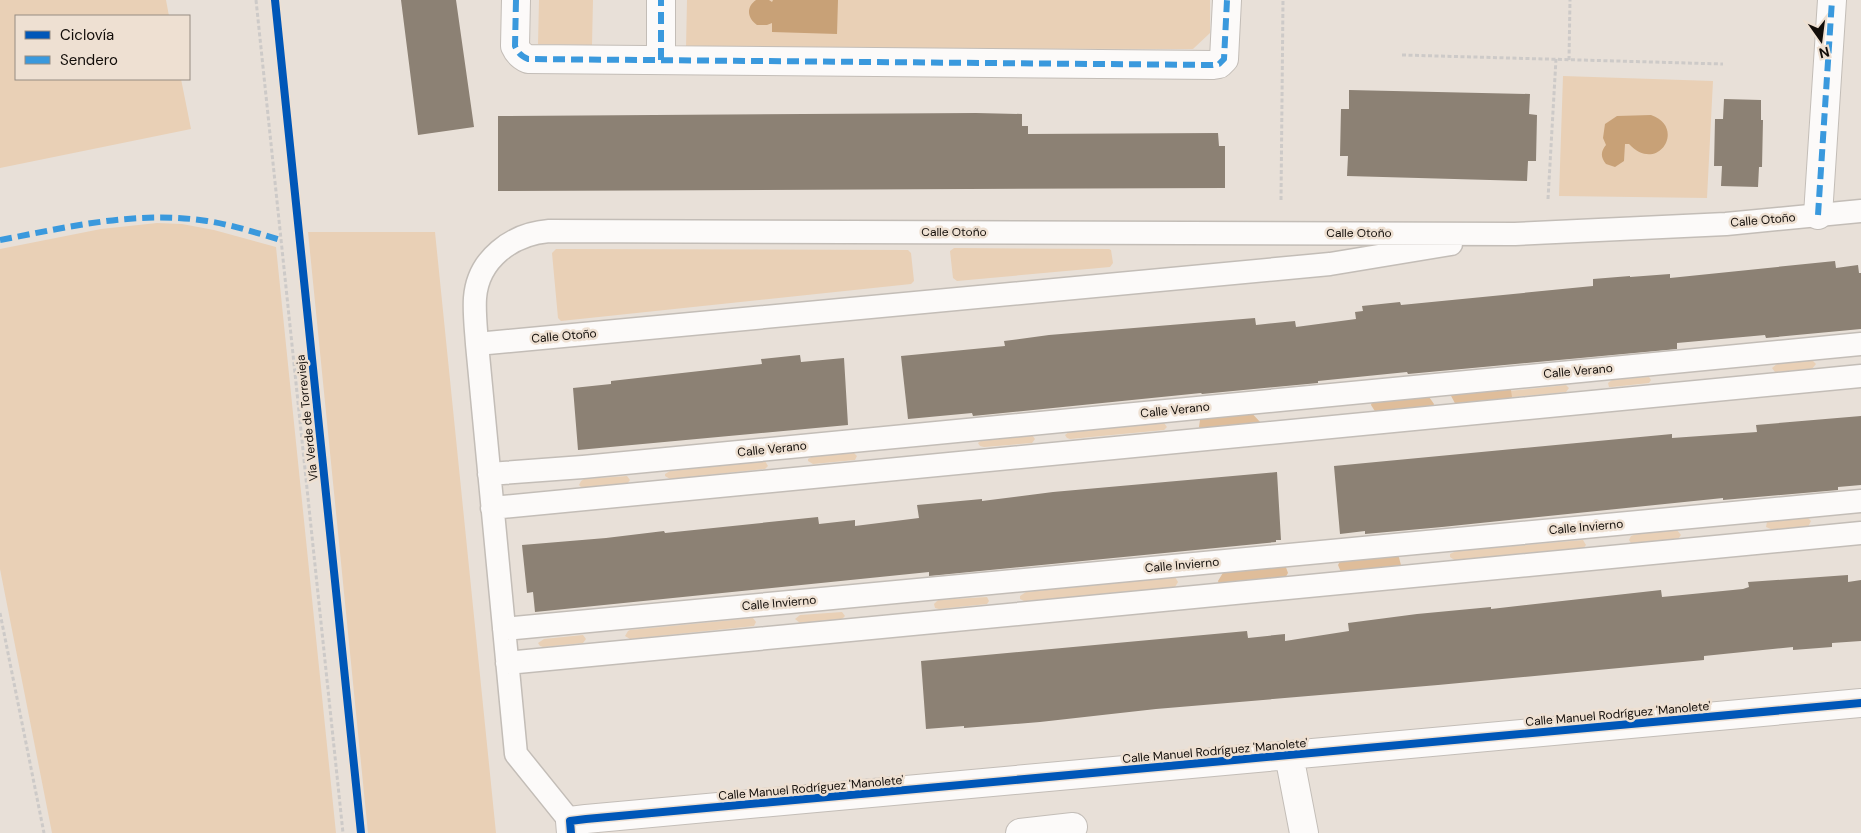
<svg xmlns="http://www.w3.org/2000/svg" width="1861" height="833" font-family="'DM Sans',sans-serif">
<style>
.green{fill:#e9d0b6}
.forest{fill:#dfbd9a}
.water{fill:#c8a177}
.building{fill:#8c8174}
.lines{fill:none;stroke-linecap:round;stroke-linejoin:round}
.service-casing{stroke:#c3bdb7;stroke-width:25}
.pedestrian-casing{stroke:#c3bdb7;stroke-width:30}
.minor-casing{stroke:#c3bdb7;stroke-width:30}
.path{stroke:#cdcac8;stroke-width:3;stroke-dasharray:4 2.5;stroke-linecap:butt}
.service{stroke:#fcfaf9;stroke-width:22}
.pedestrian{stroke:#fcfaf9;stroke-width:28}
.minor{stroke:#fcfaf9;stroke-width:28}
.quiet{stroke:#3a99dd;stroke-width:6;stroke-dasharray:12 6;stroke-linecap:butt}
.cycleway-casing{stroke:#eee0d2;stroke-width:11}
.cycleway{stroke:#0057b8;stroke-width:8}
.labels{text-anchor:middle;stroke-width:5;stroke-linejoin:round;paint-order:stroke}
.street-label{font-size:12px;fill:#120d09;stroke:#eee0d2}
</style>
<rect width="100%" height="100%" fill="#e8e0d8"/>
<path class="green" d="M0 0H166L169 16H16V79H181L191 129 0 168Z
M539 0H593L592 45 538 44Z
M687 0H1210V33L1193 49 686 48Z
M1563 76 1713 81 1707 198 1559 196Z
M157 223 182 224 214 230 276 247 336 833H52L0 569V249L101 229Z
M308 232H435L496 833H368Z
M954 248 1109 249 1111 250 1113 263 1110 267 957 281 953 278 950 251Z
M556 249 908 250 911 253 914 281 911 284 561 321 558 318 552 253Z
M1812 360 1816 364 1812 369 1775 372 1772 368 1778 363Z
M1649 377 1651 380 1649 383 1612 387H1609L1608 383 1612 380Z
M1566 385 1569 388 1566 392 1503 398 1500 392Z
M1164 423 1167 427 1164 430 1070 439 1067 438 1065 435 1070 431Z
M1032 435 1035 439 1032 443 984 447 980 446 978 443 982 440Z
M854 453 857 456 855 460 813 464 808 461V459L813 456Z
M765 461 768 466 765 469 670 479 665 476V474L670 471Z
M627 476 630 480 627 484 582 488 579 485 581 481 584 479Z
M1807 517 1811 521 1808 527 1773 530 1766 527 1767 522 1772 520Z
M1677 530 1681 535 1678 539 1636 544 1631 543 1629 540 1631 536 1636 534Z
M1583 540 1586 545 1583 549 1456 561 1450 557V554L1456 551Z
M1175 577 1178 582 1175 587 1026 602 1020 599V596L1026 592Z
M987 597 989 601 987 604 939 609 935 608 934 604 938 600Z
M842 612 845 616 842 619 800 623 795 619 800 615Z
M753 618 756 622 754 626 630 639 625 636 628 631 630 630Z
M583 635 586 639 583 643 543 647 540 646 538 643 544 639Z"/>
<path class="forest" d="M1510 384 1512 397 1506 405 1457 407 1450 394Z
M1375 393 1427 394 1434 404 1431 412 1378 416 1371 405Z
M1248 409 1261 423 1205 432 1199 427 1201 413Z
M1345 552 1398 554 1401 565 1397 570 1343 577 1338 565Z
M1283 559 1288 573 1280 587 1222 593 1218 581 1227 566Z"/>
<path class="water" d="M756 0H769L772 2 773 0H838L837 34 772 32V23L767 25H757C747 18 746 7 756 0Z
M1651 115C1687 127 1658 175 1629 144H1625L1624 161 1615 167 1606 164C1600 157 1601 151 1606 145L1603 138 1605 124 1617 116Z"/>
<path class="building" d="M401 0H456L474 127 418 135Z
M1349 90 1530 94 1529 114 1537 115 1536 161H1528L1527 181 1347 176 1348 156H1340L1341 109H1349Z
M1724 99 1761 100V120H1763L1762 167H1759L1758 187 1721 186 1722 166H1714L1715 119H1723Z
M976 113 1022 114V126H1028V134L1218 133 1219 146H1225V188L498 191V116Z
M1835 261 1836 268 1858 265 1859 273H1861V329L1766 338 1765 335 1677 343V349L1408 374 1407 372 1318 381V383L1202 394 1201 393 973 416 972 413 908 419 901 356 1005 346 1004 341 1049 335 1255 318 1256 325 1295 321 1296 327 1356 319 1355 312 1363 311 1362 306 1400 302 1401 305 1593 286V279L1630 276V277L1670 274V278Z
M800 355 801 362 844 358 848 425 578 450 573 388 611 384V381L762 364 761 359Z
M1861 416V485L1838 487V490L1723 500V498L1442 527 1365 534V531L1340 534 1334 466 1672 434V438L1757 432 1756 425Z
M1277 472 1281 540H1276V542L929 576V572L535 612 533 592 527 593 522 545 606 538 664 531 665 533 818 517 819 524 855 520V526L919 518 917 505 982 499V501L1053 492Z
M1848 575V582L1861 580V641L1832 643V647L1793 650V647L1704 656V660L1438 685 1156 709 1040 722 964 728V726L926 729 921 661 1247 631 1248 638 1285 634V641L1349 631 1348 623 1417 614 1491 607V609L1661 590 1662 597 1743 589 1749 587 1748 582Z"/>
<g class="lines">
<defs>
<path id="service" d="M477 344 1330 264 1451 244
M489 474 583 467 1861 344
M492 508 1861 376
M504 629 1861 501
M507 663 1861 533
M570 821 516 754 477 344C476 329 474 313 475 298 478 259 512 234 549 231L1515 234 1726 224 1861 211"/>
<path id="pedestrian" d="M1818 215 1832 0"/>
<path id="minor" d="M516 0 515 46C518 53 521 56 528 59L1213 65 1219 64 1224 59 1227 0
M661 60V0
M1289 755 1304 833
M571 833 570 821 586 819 1861 703
M1020 833 1073 827"/>
</defs>
<use href="#service" class="service-casing"/>
<use href="#pedestrian" class="pedestrian-casing"/>
<use href="#minor" class="minor-casing"/>
<path class="path" d="M256 0 343 833
M1402 55 1723 64
M1569 60 1570 0
M1548 199 1556 59
M1281 200 1283 0
M0 613 44 833"/>
<use href="#service" class="service"/>
<use href="#pedestrian" class="pedestrian"/>
<use href="#minor" class="minor"/>
<path class="quiet" d="M516 0 515 46C518 53 521 56 528 59L1213 65 1219 64 1224 59 1227 0
M661 60V0
M1818 215 1832 0
M0 240C69 227 137 210 207 221 233 225 257 233 281 240"/>
<defs>
<path id="cycleway" d="M275 0 361 833
M571 833 570 821 586 819 1861 703"/>
</defs>
<use href="#cycleway" class="cycleway-casing"/>
<use href="#cycleway" class="cycleway"/>
</g>
<g class="labels">
<g class="street-label">
<text transform="translate(1763 220) rotate(-5)" y="4">Calle Otoño</text>
<text x="954" y="236">Calle Otoño</text>
<text x="1359" y="237">Calle Otoño</text>
<text transform="translate(564 336) rotate(-5)" y="4">Calle Otoño</text>
<text transform="translate(1578 371) rotate(-5)" y="4">Calle Verano</text>
<text transform="translate(1175 410) rotate(-6)" y="4">Calle Verano</text>
<text transform="translate(307 418) rotate(-96)" y="4">Vía Verde de Torrevieja</text>
<text transform="translate(772 449) rotate(-6)" y="4">Calle Verano</text>
<text transform="translate(1586 527) rotate(-5)" y="4">Calle Invierno</text>
<text transform="translate(1182 565) rotate(-5)" y="4">Calle Invierno</text>
<text transform="translate(779 603) rotate(-5)" y="4">Calle Invierno</text>
<text transform="translate(1618 714) rotate(-5)" y="4">Calle Manuel Rodríguez 'Manolete'</text>
<text transform="translate(1215 751) rotate(-5)" y="4">Calle Manuel Rodríguez 'Manolete'</text>
<text transform="translate(811 788) rotate(-5)" y="4">Calle Manuel Rodríguez 'Manolete'</text>
</g>
</g>
<rect x="15" y="15" width="175" height="65" fill="#eee0d2" stroke="#968c82"/>
<rect x="25" y="31" width="25" height="8" fill="#0057b8" stroke="#968c82"/>
<text x="60" y="40" font-size="15" fill="#120d09">Ciclovía</text>
<rect x="25" y="56" width="25" height="8" fill="#3a99dd" stroke="#968c82"/>
<text x="60" y="65" font-size="15" fill="#120d09">Sendero</text>
<g transform="translate(1821 40) rotate(166)" stroke="#eee0d2" stroke-width="4" paint-order="stroke">
<path d="M0-4L9 19L0 12L-9 19Z" fill="#120d09"/>
<text y="-8" font-size="14" font-weight="bold" text-anchor="middle" fill="#120d09">N</text>
</g>
</svg>
